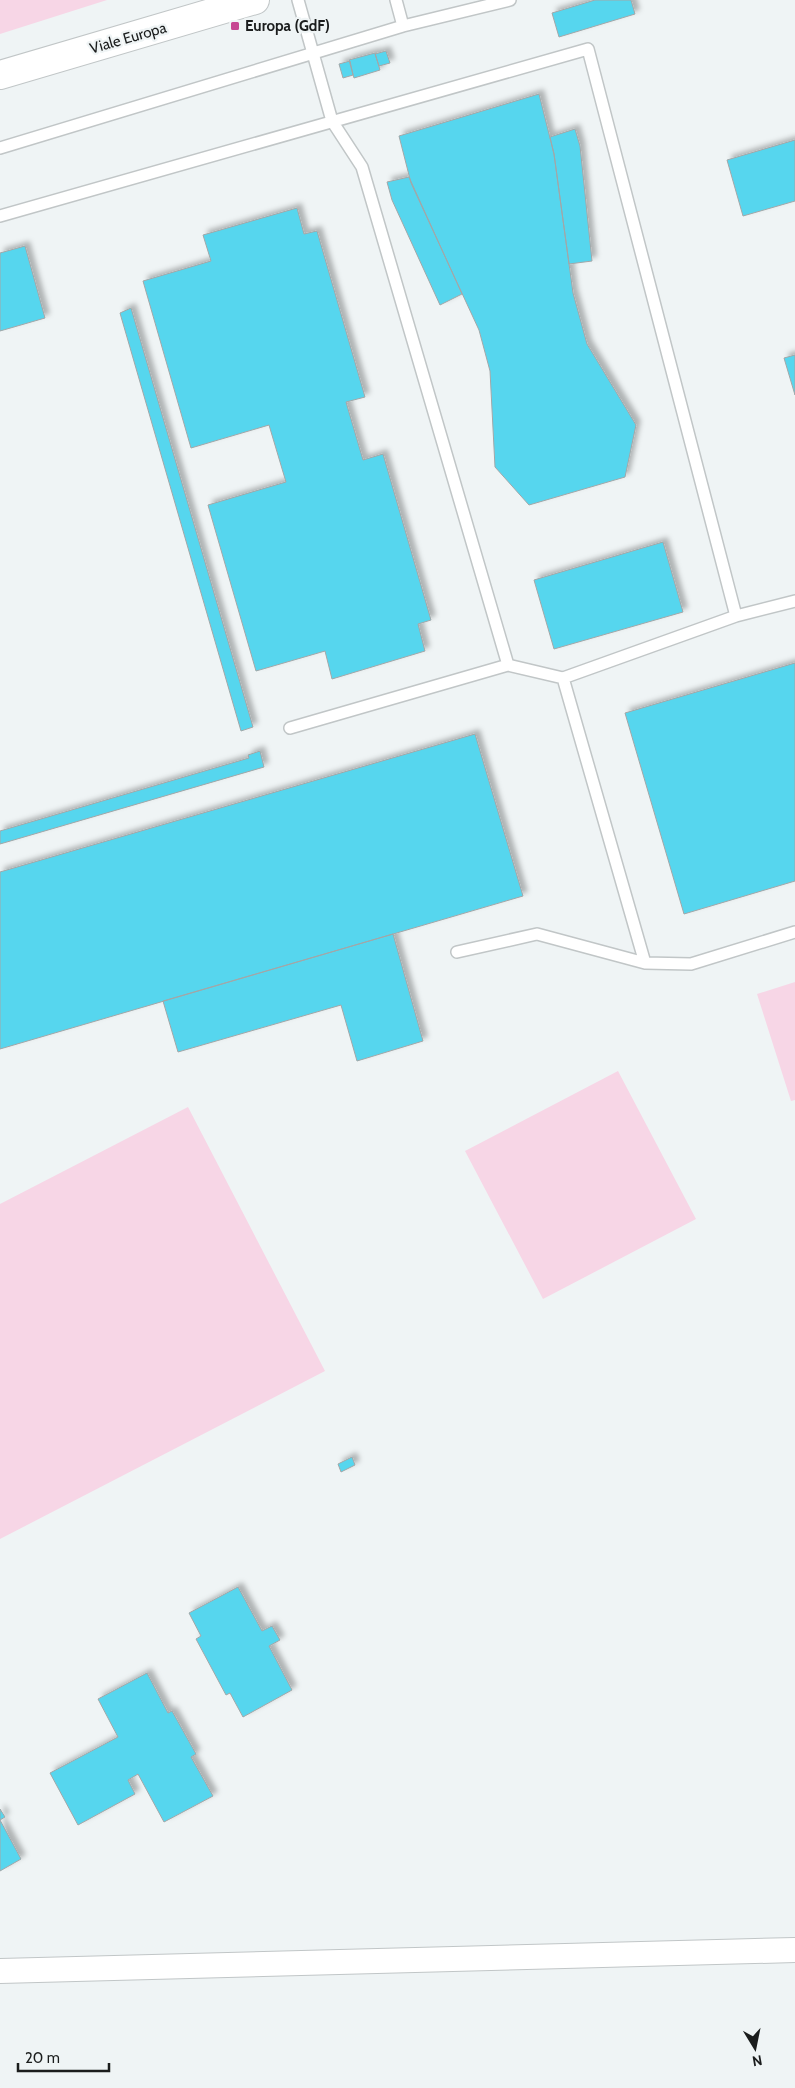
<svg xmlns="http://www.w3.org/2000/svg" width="795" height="2088" font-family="Cabin,sans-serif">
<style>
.green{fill:#f7d6e6}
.building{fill:#57d6ee;stroke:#a2a7a8;filter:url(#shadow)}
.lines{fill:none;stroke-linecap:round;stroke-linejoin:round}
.service-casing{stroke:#c1c6c7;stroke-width:14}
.minor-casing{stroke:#c1c6c7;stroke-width:26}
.secondary-casing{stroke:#c1c6c7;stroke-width:30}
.service{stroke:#fff;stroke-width:11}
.minor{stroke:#fff;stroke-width:24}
.secondary{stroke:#fff;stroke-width:28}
.poi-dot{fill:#c64692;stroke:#eff4f5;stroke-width:2}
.labels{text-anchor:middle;stroke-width:4.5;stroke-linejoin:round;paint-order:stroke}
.poi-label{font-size:15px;font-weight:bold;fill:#1b1d1d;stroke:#eff4f5;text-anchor:start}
.street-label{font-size:15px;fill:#1b1d1d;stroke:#eff4f5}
</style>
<defs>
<filter id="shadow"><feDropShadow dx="4.5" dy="-4.5" stdDeviation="2.5" flood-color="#0004"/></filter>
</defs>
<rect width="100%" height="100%" fill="#eff4f5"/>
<path class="green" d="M0 0H107L0 34Z
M795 982V1100L791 1101 757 994Z
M618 1071 696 1219 543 1299 465 1151Z
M188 1107 325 1371 0 1539V1204Z"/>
<path class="building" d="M595 0H631L635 14 559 37 552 13Z
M386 51 390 63 379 66 375 54Z
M375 53 380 70 354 78 349 60Z
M350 61 353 75 343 78 339 64Z
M539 94 554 154 573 293 587 344 636 425 625 477 529 505 495 467 490 371 479 330 411 183 399 136Z
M575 129 580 146 592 261 569 264 554 154 550 137Z
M795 140V201L743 216 727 160Z
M409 177 462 294 440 305 392 200 387 182Z
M297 208 304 234 317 231 365 397 346 402 363 460 383 454 431 620 418 624 425 651 332 679 325 651 256 671 208 505 286 482 269 425 191 448 143 281 211 261 203 235Z
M25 246 45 318 0 331V253Z
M131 308 253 727 241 731 120 313Z
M795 355V395L784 358Z
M663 542 683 612 554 649 534 580Z
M795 663V881L684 914 625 713Z
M475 734 523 896 0 1049V872Z
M260 751 264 767 0 844V831L249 758 248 755Z
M393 934 423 1041 357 1061 341 1005 178 1052 163 1001Z
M352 1457 355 1465 341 1472 338 1464Z
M238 1587 262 1631 272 1626 280 1640 269 1646 292 1690 243 1717 230 1693 226 1695 196 1639 201 1636 189 1613Z
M147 1673 168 1713 172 1711 196 1754 191 1757 213 1796 164 1822 138 1774 128 1780 135 1794 78 1825 50 1773 118 1737 98 1699Z
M0 1809 5 1817 0 1820 21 1859 0 1871Z"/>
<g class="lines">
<defs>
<path id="service" d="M298 0 332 121 362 167 508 665
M396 0 403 26
M0 148 403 26 510 0
M0 216 588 49 736 616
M563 678 736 616 795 601
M290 728 508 665 563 678 645 963 537 934 457 952
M645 963 691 964 795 932"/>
<path id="minor" d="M0 1971 795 1950"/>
<path id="secondary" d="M0 75 255 0"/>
</defs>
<use href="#service" class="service-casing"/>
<use href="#minor" class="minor-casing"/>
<use href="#secondary" class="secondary-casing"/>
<use href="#service" class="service"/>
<use href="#minor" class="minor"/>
<use href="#secondary" class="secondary"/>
</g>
<rect class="poi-dot" x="230" y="21" width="10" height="10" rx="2.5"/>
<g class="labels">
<g class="poi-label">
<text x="245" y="31">Europa (GdF)</text>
</g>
<g class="street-label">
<text transform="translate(128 38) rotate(-16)" y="5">Viale Europa</text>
</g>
</g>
<g transform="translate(755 2048) rotate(170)" stroke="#eff4f5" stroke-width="4" paint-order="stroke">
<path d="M0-4L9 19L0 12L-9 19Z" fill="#1b1d1d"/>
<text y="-8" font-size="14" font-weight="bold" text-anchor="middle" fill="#1b1d1d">N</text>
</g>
<path d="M18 2063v8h91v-8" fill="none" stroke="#1b1d1d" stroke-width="2.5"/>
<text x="25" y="2063" font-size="15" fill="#1b1d1d" stroke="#eff4f5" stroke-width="4" paint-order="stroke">20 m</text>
</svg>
